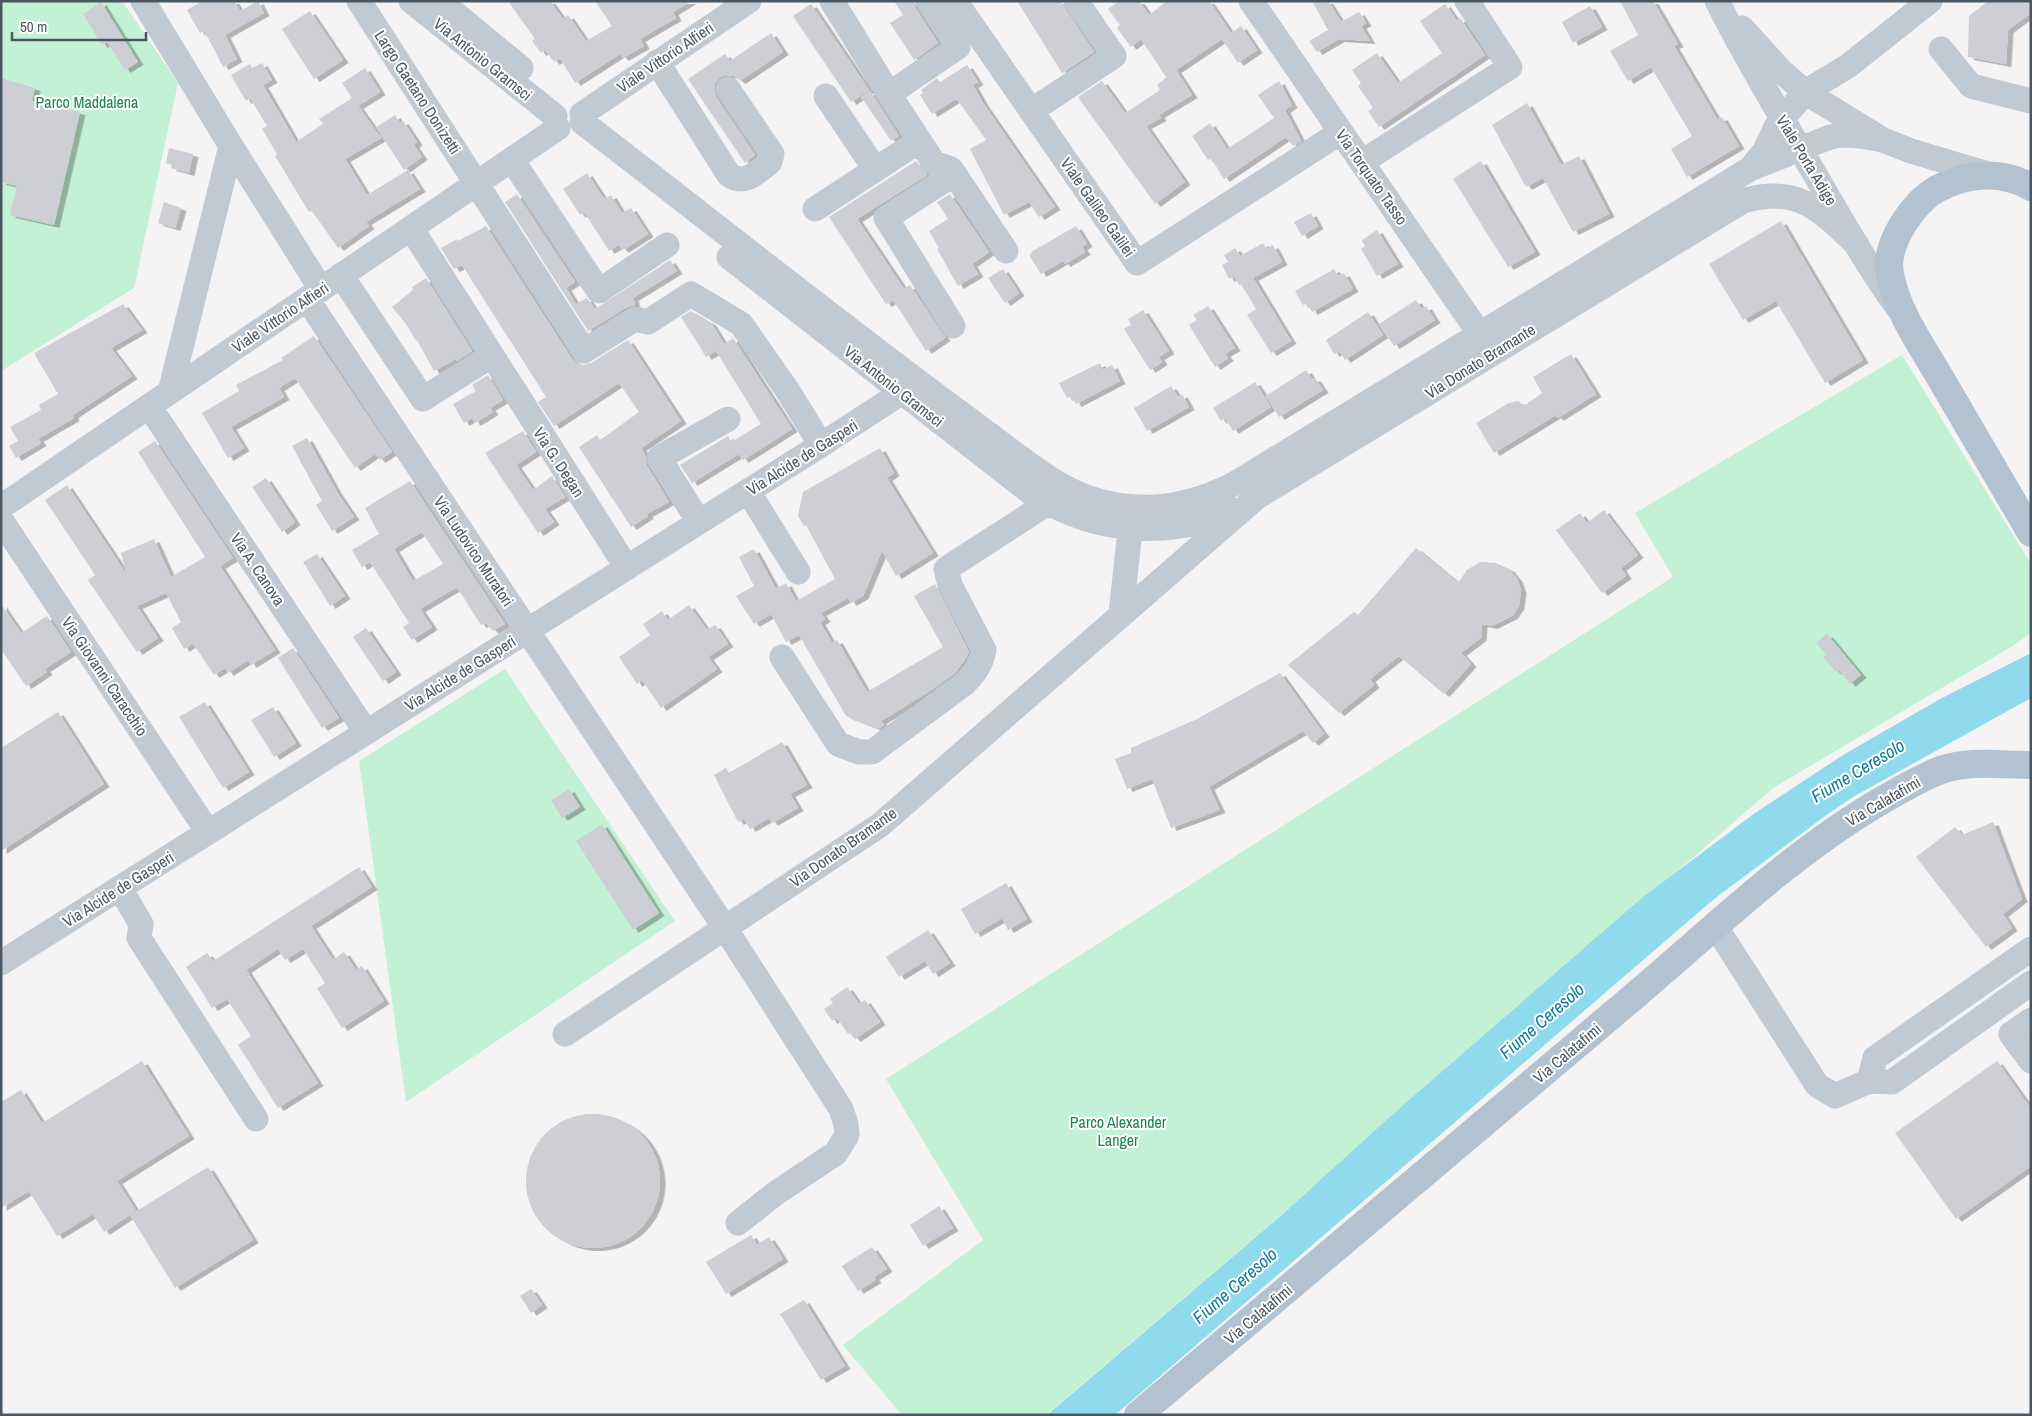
<svg xmlns="http://www.w3.org/2000/svg" width="2032" height="1416" font-family="'Archivo Narrow',sans-serif">
<style>
.green{fill:#c3f1d5}
.water{fill:#90daee}
.building{fill:#cdcfd5;fill-rule:evenodd;filter:url(#shadow)}
.lines{fill:none;stroke-linecap:round;stroke-linejoin:round}
.minor{stroke:#c1cad2;stroke-width:25}
.major{stroke:#b3c2d1;stroke-width:28}
.labels{text-anchor:middle;stroke-width:4;stroke-linejoin:round;paint-order:stroke}
.street-label{font-size:16px;fill:#4a5661;stroke:#fff}
.park-label{font-size:16px;fill:#17864f;stroke:#fff}
.water-label{font-size:18px;font-style:italic;fill:#0c7c9b;stroke:#fff}
</style>
<defs>
<filter id="shadow"><feDropShadow dx="5.5" dy="3" stdDeviation="0" flood-color="#0004"/></filter>
</defs>
<rect width="100%" height="100%" fill="#f5f3f3"/>
<path class="green" d="M1 1H122L178 83 134 288 1 371Z
M1902 355 2031 564V633L2011 647 1773 788 1287 1210 1046 1415H902L843 1345 983 1240 886 1079 1673 577 1635 513Z
M505 669 675 921 406 1102 359 761Z"/>
<path class="water" d="M2031 653V698L1853 797 1825 816 1714 899 1115 1415H1047L1284 1213 1392 1115 1643 897 1755 813 1843 755 1940 699Z"/>
<path class="building" d="M202 1H234L240 11 258 1 264 13 225 35 237 59 223 67 204 30 200 33 187 10Z
M508 1H550L563 19 568 15 586 41 612 26 595 1H691L673 12 676 18 640 39 644 46 623 58 620 54 575 83 560 58 554 62 545 50 541 53 532 41 535 39Z
M894 1H914L916 9 938 43 914 60 890 23 903 15Z
M1017 1H1060L1094 52 1062 73Z
M1119 1H1139L1149 15 1167 1H1209L1231 33 1241 26 1257 50 1238 63 1222 39 1176 70 1192 95 1159 115 1161 118 1146 126 1185 182 1155 204 1078 97 1102 81 1125 113 1160 90 1157 85 1170 74 1166 77 1141 39 1131 47 1117 28 1120 25 1108 9Z
M1312 1H1328L1341 22 1359 12 1366 23 1361 26 1370 41 1339 39 1317 52 1309 41 1328 30Z
M1620 1H1653L1678 44 1674 46 1717 119 1722 117 1739 146 1687 177 1671 149 1692 136 1651 67 1628 81 1610 51 1638 35Z
M1988 1H2031V13L2008 30 2006 64 1968 57 1969 16Z
M101 2 138 62 125 70 107 42 102 45 83 14Z
M811 4 869 90 851 102 793 16Z
M1445 4 1457 21 1460 18 1485 55 1379 127 1368 111 1373 108 1358 86 1361 83 1352 70 1377 53 1398 83 1442 53 1420 21Z
M1590 6 1602 27 1573 43 1562 22Z
M310 11 343 60 314 79 282 29Z
M771 33 783 52 740 81 734 76 726 75 720 77 715 83 714 90 716 97 755 155 745 163 688 79 725 54 730 61Z
M262 63 272 80 263 85 296 142 323 124 319 119 352 98 342 83 365 68 380 92 358 106 381 138 345 159 367 195 408 170 420 189 366 222 369 226 338 248 312 211 309 212 275 156 277 154 262 129 267 126 250 98 246 101 231 75 250 64 252 68Z
M967 65 978 82 973 85 983 103 1055 207 1039 217 1029 202 1004 215 970 149 986 140 959 102 956 99 932 114 920 95 923 93 921 90 937 78 940 82Z
M1 78 35 88 32 101 80 112 54 225 10 215 17 186 1 182Z
M1279 81 1292 105 1285 110 1301 141 1293 146 1286 137 1224 179 1211 158 1208 160 1192 136 1210 123 1227 149 1274 118 1258 95Z
M870 91 899 136 891 141 861 97Z
M1527 103 1561 165 1579 156 1609 214 1573 232 1543 178 1526 187 1492 125Z
M395 115 400 123 403 121 417 142 414 145 422 157 404 170 376 127Z
M169 148 193 154 189 173 171 168 172 165 166 163Z
M916 161 927 175 857 219 904 289 910 285 945 338 926 351 893 300 886 304 829 217Z
M1481 161 1535 252 1508 267 1453 179Z
M587 173 604 199 611 195 622 213 631 208 648 234 623 250 619 245 609 251 584 212 580 215 563 189Z
M517 194 575 282 566 288 576 304 587 298 595 309 670 260 677 271 633 298 635 305 627 307 588 331 505 202Z
M950 194 989 252 972 264 978 274 958 286 937 249 939 248 929 231 948 219 937 202Z
M164 202 181 208 175 228 158 223Z
M1311 213 1318 226 1302 236 1294 222Z
M1781 221 1863 360 1825 383 1776 301 1743 320 1709 264Z
M486 226 572 359 578 364 584 365 591 363 628 340 681 421 641 448 645 455 647 466 669 502 647 514 648 516 631 527 579 447 597 435 600 440 639 412 619 383 554 426 538 402 546 397 462 265 454 269 441 248 457 239 458 241Z
M1076 226 1087 244 1082 247 1085 252 1065 264 1063 261 1041 274 1029 255 1032 253 1031 252Z
M1377 230 1398 264 1377 276 1361 249 1365 246 1362 240Z
M1263 243 1266 249 1273 245 1282 262 1253 278 1291 341 1271 353 1247 315 1256 309 1241 284 1239 285 1234 276 1229 279 1222 265 1228 262 1224 255 1235 248 1240 256Z
M1003 269 1019 293 1005 303 988 278Z
M1334 269 1338 276 1344 273 1353 289 1312 312 1307 303 1303 305 1295 291Z
M426 278 472 351 457 361 456 359 434 371 417 340 416 341 406 324 392 307 413 290 412 287Z
M1416 300 1422 309 1426 306 1435 320 1394 346 1379 324Z
M123 304 142 330 111 348 132 376 73 415 74 418 38 439 41 443 16 458 9 446 18 441 10 427 41 410 39 405 58 394 34 353Z
M1208 306 1235 348 1225 354 1228 358 1215 367 1189 325 1197 320 1193 315Z
M1143 310 1169 351 1159 357 1162 362 1150 370 1124 329 1131 325 1128 319Z
M691 311 711 323 724 344 733 338 792 429 743 460 739 454 692 483 680 465 728 436 731 442 761 424 716 351 706 357 681 317Z
M1368 312 1383 335 1345 360 1339 351 1334 354 1326 340Z
M314 336 392 452 380 460 375 454 355 468 295 378 279 388 284 397 231 427 244 448 228 458 202 413 239 391 236 385 283 360 281 358Z
M1571 354 1596 394 1558 418 1556 415 1494 453 1476 423 1509 403 1518 401 1524 406 1542 393 1533 377Z
M1100 363 1103 370 1112 365 1120 381 1076 404 1071 396 1067 398 1059 383Z
M1306 370 1312 379 1315 378 1323 390 1279 417 1266 396Z
M488 375 503 400 490 408 493 412 475 423 472 418 464 423 453 404 476 391 472 385Z
M1255 382 1271 407 1233 431 1225 418 1221 421 1213 408Z
M1171 386 1178 397 1182 394 1189 407 1147 431 1134 408Z
M523 431 536 452 516 465 533 490 552 476 565 497 545 509 554 522 538 533 485 453Z
M307 438 337 492 354 517 332 531 316 505 322 501 292 446Z
M155 441 233 558 220 566 275 650 251 665 248 660 228 673 225 668 214 675 193 643 184 649 172 628 181 622 166 593 137 606 158 638 137 652 88 580 95 575 45 500 67 485 127 575 121 553 154 539 171 577 205 557 138 452Z
M880 448 894 473 887 478 933 553 896 576 882 551 863 596 851 603 848 598 821 613 825 619 820 622 832 643 837 640 867 692 943 647 914 596 935 584 969 652 964 661 955 673 930 691 881 721 884 725 879 729 846 716 799 635 786 642 771 614 754 624 736 596 754 586 739 557 754 549 776 589 786 583 796 601 835 579 806 525 804 526 798 516 803 492Z
M266 478 295 522 282 532 252 487Z
M410 481 505 624 493 631 486 623 481 625 457 587 420 609 432 627 412 640 403 627 409 623 370 562 362 567 352 550 379 534 365 508ZM422 532 443 564 413 581 394 549Z
M1604 510 1638 555 1621 568 1626 576 1602 593 1556 530 1580 513 1587 523Z
M1416 548 1458 583 1467 570 1480 562 1496 563 1509 569 1517 579 1521 590 1519 606 1512 616 1492 626 1482 624 1481 638 1461 653 1471 664 1444 694 1399 656 1370 679 1374 685 1339 713 1288 665 1354 612 1358 615Z
M317 554 345 596 330 606 303 562Z
M1 604 21 633 47 616 71 652 45 669 47 672 26 686 1 649Z
M689 605 707 630 715 625 728 644 708 657 717 669 661 708 642 680 637 684 619 657 650 635 643 624 662 611 668 620Z
M366 628 396 672 383 681 353 637Z
M1827 634 1861 675 1850 684 1839 670 1836 672 1823 657 1826 654 1816 643Z
M293 648 339 718 322 728 278 658Z
M1280 673 1324 734 1313 743 1303 731 1209 787 1220 810 1171 828 1152 779 1127 789 1115 759 1131 753V748L1197 719Z
M205 702 249 772 223 788 179 717Z
M273 707 296 743 274 757 251 720Z
M58 712 104 784 1 851V748Z
M782 742 807 785 790 794 798 808 772 823 769 818 750 829 744 819 738 822 714 775 726 768 729 773Z
M569 789 580 807 562 818 551 800Z
M1993 822 2022 899 2003 914 2012 928 1986 947 1916 857 1955 827 1962 835Z
M602 824 659 913 633 930 576 841Z
M359 867 372 887 311 926 333 960 344 952 356 970 362 966 384 1001 342 1028 317 988 325 983 303 949 285 960 278 949 246 970 318 1083 278 1108 238 1045 251 1036 227 999 212 1008 186 967 207 953 213 961Z
M1006 883 1027 919 1008 930 1002 918 975 934 961 909Z
M928 930 950 963 933 974 925 961 899 977 886 957Z
M847 987 859 1004 865 1000 880 1022 855 1039 850 1033 848 1034 837 1018 832 1021 824 1009 833 1003 830 999Z
M142 1061 189 1136 117 1181 136 1211 104 1232 93 1214 57 1236 29 1191 1 1208V1102L21 1090 42 1123Z
M1997 1061 2031 1109V1166L1956 1219 1895 1133Z
M526 1181a67 67 0 1 1 134 0a67 67 0 1 1-134 0Z
M208 1167 253 1240 175 1288 130 1215Z
M939 1206 953 1228 923 1246 910 1225Z
M751 1235 757 1245 769 1237 783 1259 726 1294 706 1262Z
M872 1247 887 1269 874 1277 876 1280 858 1291 842 1266Z
M531 1289 542 1305 531 1313 520 1296Z
M804 1300 845 1366 821 1380 780 1314Z"/>
<g class="lines">
<path class="minor" d="M143 1 231 146 321 289
M359 1 584 351 635 319 648 322 691 294 741 324 788 391 821 445
M411 1 555 116
M440 1 521 68
M832 1 889 94
M928 1 958 47 889 94 934 163 951 169 1006 251
M955 1 1137 263 1341 132
M1251 1 1490 349
M1717 1C1746 59 1780 115 1813 171 1840 217 1866 264 1897 307
M1742 28 1781 71 1805 92 1883 140 1911 151 1991 175
M1941 49 1971 86 2031 101
M657 62 729 175C745 186 757 172 770 162L772 154 728 89
M826 96 875 169
M1031 111 1114 56 1076 1
M582 114 749 1
M582 122C703 215 822 310 944 401 967 418 989 434 1011 451 1037 470 1061 489 1092 499 1142 515 1190 507 1236 483L1750 169 1830 137C1849 133 1865 137 1883 140
M512 160 599 291 667 245
M1362 162 1510 67 1467 1
M1750 169 1764 152 1776 127 1805 92 1848 66 1930 1
M815 209 919 141
M411 228 627 568
M729 257 1030 492C1091 532 1166 541 1232 510
M341 275 423 399 491 356
M307 299 725 928 841 1109 846 1124 847 1135 836 1153 776 1193 738 1223
M953 326 886 218 954 174
M170 392 231 146
M149 406 366 732
M748 491 798 572
M1 507 558 128
M1 520 208 832
M699 522 659 458 728 419
M1121 613 1132 513
M782 657 838 744 859 752H872L964 684C974 674 981 665 984 650L950 585 946 569 1048 503
M120 888 141 924 139 938 256 1119
M1716 927 1817 1085 1835 1096 1869 1081 1892 1082 2031 983
M1 963 821 445 918 382
M2031 1020 2011 1034 2031 1061
M565 1034 880 825 1257 497 1743 201C1797 185 1820 209 1857 245
M1869 1081 1875 1058 2031 949"/>
<path class="major" d="M2031 187C2001 170 1967 173 1937 189 1913 202 1884 245 1890 274 1897 312 1922 346 1941 379 1971 431 2001 482 2031 533
M1138 1415C1305 1275 1471 1133 1638 993 1718 925 1795 850 1886 798 1904 788 1922 777 1941 770 1969 760 2001 765 2031 765"/>
</g>
<g class="labels">
<g class="street-label">
<text transform="translate(665 57) rotate(-34)" y="6">Viale Vittorio Alfieri</text>
<text transform="translate(483 59) rotate(39)" y="6">Via Antonio Gramsci</text>
<text transform="translate(418 92) rotate(57)" y="6">Largo Gaetano Donizetti</text>
<text transform="translate(1807 160) rotate(59)" y="6">Viale Porta Adige</text>
<text transform="translate(1372 177) rotate(55)" y="6">Via Torquato Tasso</text>
<text transform="translate(1098 207) rotate(55)" y="6">Viale Galileo Galilei</text>
<text transform="translate(280 317) rotate(-34)" y="6">Viale Vittorio Alfieri</text>
<text transform="translate(1480 361) rotate(-32)" y="6">Via Donato Bramante</text>
<text transform="translate(894 386) rotate(38)" y="6">Via Antonio Gramsci</text>
<text transform="translate(802 457) rotate(-32)" y="6">Via Alcide de Gasperi</text>
<text transform="translate(559 462) rotate(57)" y="6">Via G. Degan</text>
<text transform="translate(474 551) rotate(56)" y="6">Via Ludovico Muratori</text>
<text transform="translate(258 569) rotate(56)" y="6">Via A. Canova</text>
<text transform="translate(460 673) rotate(-32)" y="6">Via Alcide de Gasperi</text>
<text transform="translate(105 676) rotate(56)" y="6">Via Giovanni Caracchio</text>
<text transform="translate(1883 801) rotate(-30)" y="6">Via Calatafimi</text>
<text transform="translate(843 847) rotate(-35)" y="6">Via Donato Bramante</text>
<text transform="translate(118 889) rotate(-32)" y="6">Via Alcide de Gasperi</text>
<text transform="translate(1567 1053) rotate(-40)" y="6">Via Calatafimi</text>
<text transform="translate(1258 1314) rotate(-40)" y="6">Via Calatafimi</text>
</g>
<g class="park-label">
<text x="87" y="108">Parco Maddalena</text>
<text x="1118" y="1128">Parco Alexander<tspan x="1118" dy="18">Langer</tspan></text>
</g>
<g class="water-label">
<text transform="translate(1858 771) rotate(-31)" y="6">Fiume Ceresolo</text>
<text transform="translate(1542 1021) rotate(-41)" y="6">Fiume Ceresolo</text>
<text transform="translate(1235 1286) rotate(-41)" y="6">Fiume Ceresolo</text>
</g>
</g>
<rect width="2032" height="1416" fill="none" stroke="#4a5661" stroke-width="5"/>
<path d="M12 32v8h134v-8" fill="none" stroke="#4a5661" stroke-width="2.5"/>
<text x="20" y="32" font-size="15" fill="#4a5661" stroke="#ffffff" stroke-width="4" paint-order="stroke">50 m</text>
</svg>
